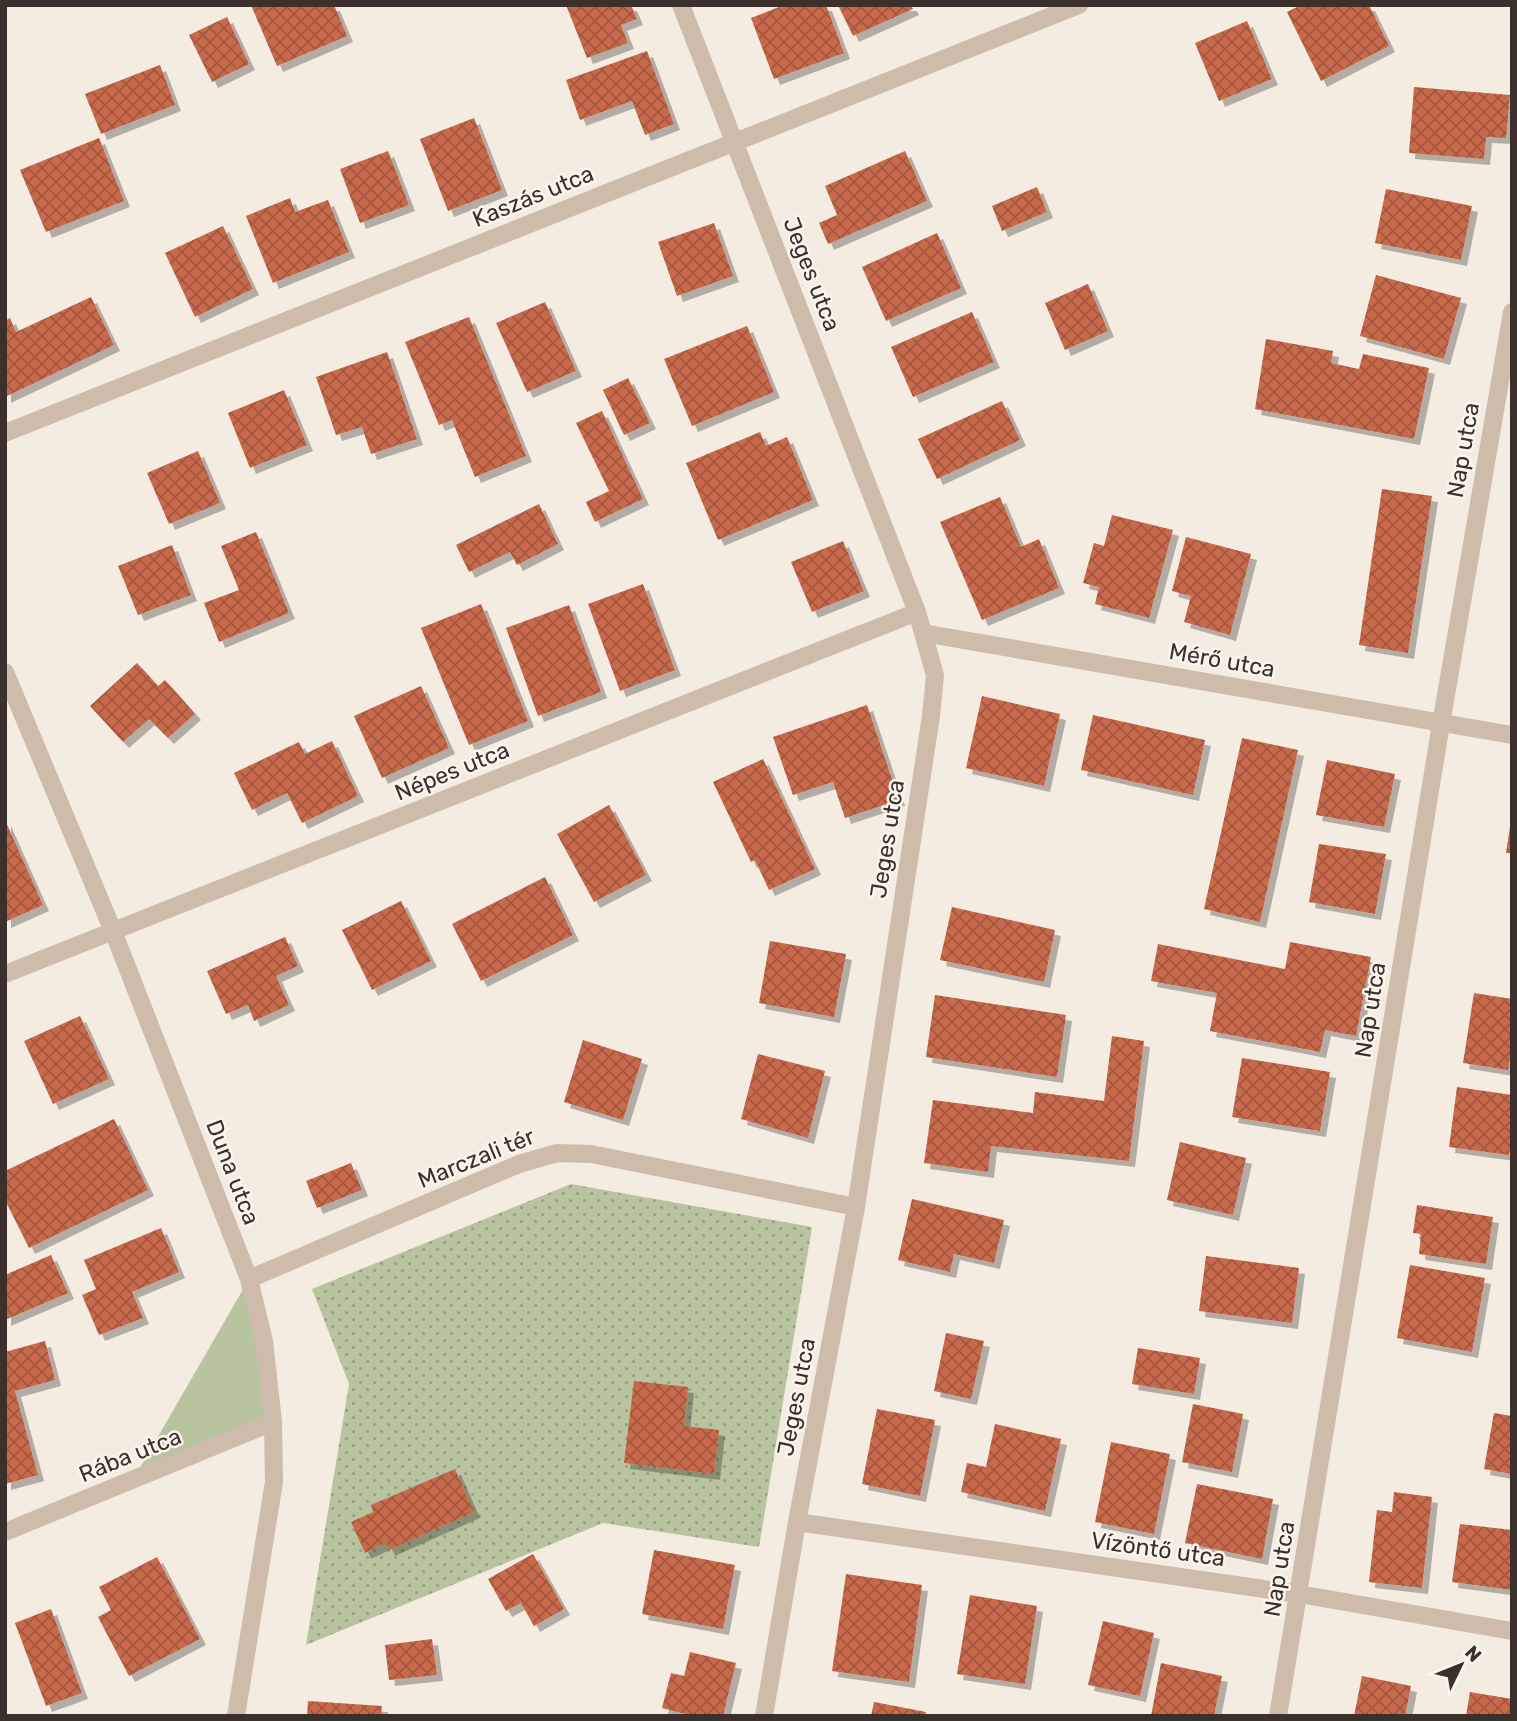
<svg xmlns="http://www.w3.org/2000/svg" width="1517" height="1721" font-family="Rubik,sans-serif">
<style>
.green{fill:#b8c4a0}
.garden{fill:url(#garden-dots)}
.building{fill:url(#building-cross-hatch);filter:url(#shadow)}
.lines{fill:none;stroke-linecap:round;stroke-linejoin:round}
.street{stroke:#cdbbac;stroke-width:18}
.labels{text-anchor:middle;stroke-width:5;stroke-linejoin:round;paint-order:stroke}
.street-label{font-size:23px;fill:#3b302b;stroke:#fbf5ee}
</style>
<defs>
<pattern id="garden-dots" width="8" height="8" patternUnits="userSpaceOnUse" patternTransform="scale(1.75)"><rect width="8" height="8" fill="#b8c4a0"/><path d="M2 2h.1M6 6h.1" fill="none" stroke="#97a083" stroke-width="1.8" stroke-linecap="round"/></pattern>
<pattern id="building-cross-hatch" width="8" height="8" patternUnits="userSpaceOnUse" patternTransform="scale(1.75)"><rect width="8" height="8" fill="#c8694b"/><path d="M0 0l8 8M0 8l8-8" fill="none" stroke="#a4573f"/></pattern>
<filter id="shadow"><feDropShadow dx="6" dy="6" stdDeviation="0" flood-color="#0004"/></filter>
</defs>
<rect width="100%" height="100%" fill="#f4ebe1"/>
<path class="green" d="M249 1279 273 1422 133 1480Z"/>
<path class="garden" d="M571 1184 812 1227 759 1547 603 1523 306 1645 349 1384 312 1289Z"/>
<path class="building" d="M251 5H334L347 36 277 66Z
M566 5H631L637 19 621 25 628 43 587 58Z
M784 5H826L844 53 774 79 751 18Z
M838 5H911L913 9 853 36Z
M1301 5H1369L1389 46 1321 81 1287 12Z
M227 17 249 64 212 82 189 35Z
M1247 21 1272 79 1219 101 1195 43Z
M647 51 674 124 645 135 632 101 580 120 566 80Z
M160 65 175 105 101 134 85 94Z
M1414 87 1510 95 1506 138 1486 137 1484 159 1409 153Z
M474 118 502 190 448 211 420 139Z
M99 138 124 201 46 232 20 170Z
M388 151 409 205 360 223 340 169Z
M905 151 927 201 828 244 819 223 837 215 825 186Z
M1037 187 1047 212 1002 231 992 206Z
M1386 189 1472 206 1461 260 1375 243Z
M290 198 295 212 328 200 349 252 273 283 246 216Z
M714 223 733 276 677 296 658 242Z
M223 226 253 289 195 317 165 253Z
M937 233 961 288 886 321 862 267Z
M1376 275 1461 298 1444 359 1360 336Z
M1088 284 1108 331 1065 350 1045 303Z
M91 297 114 345 5 397V321L10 318 16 332Z
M545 302 576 371 527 392 496 323Z
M972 312 994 362 913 397 891 347Z
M469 317 526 456 475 477 452 420 439 425 405 342Z
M747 326 774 392 692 426 664 359Z
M1266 339 1333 351 1331 363 1359 369 1363 354 1429 368 1414 439 1255 409Z
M387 352 417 439 371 454 362 427 336 435 316 377Z
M628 378 650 423 624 435 603 390Z
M284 390 307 445 250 468 228 413Z
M1002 401 1020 440 937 479 918 439Z
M602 411 643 499 595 522 586 502 609 491 576 423Z
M760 432 766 446 787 437 813 500 718 540 686 463Z
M198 451 220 503 169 524 147 473Z
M1382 489 1432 496 1408 653 1359 645Z
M1000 497 1021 547 1039 539 1059 588 982 620 940 522Z
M539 504 558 544 517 565 510 552 469 572 456 545Z
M1112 515 1173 530 1149 618 1095 604 1099 587 1083 583 1094 543 1104 546Z
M256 532 289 613 219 642 204 603 239 590 221 546Z
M1186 537 1251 554 1230 635 1184 622 1191 596 1172 591Z
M843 541 864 591 812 612 791 562Z
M172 545 191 595 138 615 118 566Z
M643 584 675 670 620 691 588 604Z
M481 604 528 721 469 745 421 628Z
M569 605 601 692 538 716 506 628Z
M137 663 158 686 165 680 195 714 168 738 149 719 123 742 90 706Z
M421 686 449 748 382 778 354 716Z
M982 696 1060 714 1044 786 966 768Z
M867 705 899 800 845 818 833 782 793 795 773 737Z
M1093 715 1205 740 1193 795 1081 770Z
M1242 738 1298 750 1260 922 1204 909Z
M332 741 358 796 302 823 287 793 252 810 234 773 299 742 305 754Z
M763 759 815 869 769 890 755 860 751 862 713 782Z
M1327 760 1395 774 1384 827 1316 815Z
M609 805 646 875 594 902 557 834Z
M5 820 43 905 5 922Z
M1510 827H1512V853H1506Z
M1319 844 1386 854 1375 914 1309 902Z
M545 877 573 935 481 981 452 924Z
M401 901 431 961 372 990 342 930Z
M952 907 1055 930 1044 982 940 960Z
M285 937 298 966 276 976 289 1005 254 1021 248 1005 226 1014 207 971Z
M770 941 846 954 834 1017 759 1003Z
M1290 942 1371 957 1356 1036 1325 1030 1320 1052 1210 1031 1217 993 1151 981 1158 944 1285 969Z
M1474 993 1512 999V1045L1508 1070 1463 1063Z
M935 995 1066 1015 1057 1077 926 1057Z
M80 1016 109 1079 53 1104 24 1041Z
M1112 1036 1144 1041 1129 1161 991 1146 988 1172 924 1163 933 1100 1033 1113 1035 1092 1104 1101Z
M583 1040 642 1059 623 1120 564 1102Z
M758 1054 825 1071 808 1138 741 1119Z
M1242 1058 1330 1072 1320 1131 1232 1117Z
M1457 1087 1512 1095V1136L1509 1155 1449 1147Z
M114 1119 148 1190 29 1248 5 1200V1171Z
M1180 1142 1246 1158 1233 1215 1167 1200Z
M351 1163 362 1190 317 1208 306 1181Z
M912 1199 1004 1220 994 1263 954 1254 950 1272 898 1260Z
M1417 1205 1493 1217 1486 1264 1419 1254 1421 1234 1413 1233Z
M161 1228 179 1272 132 1292 143 1318 99 1335 82 1295 96 1289 84 1260Z
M51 1255 68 1293 5 1320V1275Z
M1206 1256 1299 1268 1292 1323 1199 1311Z
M1410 1265 1485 1278 1472 1352 1397 1338Z
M946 1333 984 1341 971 1399 934 1391Z
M45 1341 55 1380 15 1391 38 1475 5 1484V1352Z
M1138 1348 1200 1358 1194 1394 1132 1384Z
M634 1381 688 1387 684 1426 719 1430 714 1474 624 1463Z
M1193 1404 1243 1414 1232 1472 1182 1462Z
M877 1409 935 1420 920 1496 862 1484Z
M1494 1413 1512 1416V1474L1484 1469Z
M995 1424 1061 1439 1045 1511 961 1492 967 1463 986 1467Z
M1111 1442 1170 1454 1154 1534 1095 1522Z
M455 1469 474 1512 389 1550 386 1543 365 1553 351 1522 373 1512 371 1505Z
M1197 1484 1273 1499 1262 1559 1185 1543Z
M1394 1492 1432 1497 1422 1588 1369 1582 1377 1510 1392 1512Z
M1460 1524 1512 1530V1590L1452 1582Z
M654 1550 735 1565 723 1629 642 1614Z
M533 1554 564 1609 534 1626 521 1603 506 1611 488 1579Z
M157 1557 200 1639 129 1676 98 1617 111 1610 99 1587Z
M846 1574 922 1585 909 1682 832 1671Z
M970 1595 1037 1606 1025 1684 957 1674Z
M51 1609 82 1693 46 1706 15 1623Z
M1103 1621 1154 1633 1140 1696 1088 1685Z
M432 1639 437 1675 389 1680 385 1645Z
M690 1652 736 1663 723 1716H693L662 1708 671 1673 684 1676Z
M1161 1663 1222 1676 1214 1716H1151Z
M1362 1676 1411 1686 1405 1716H1354Z
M1470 1692 1512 1699V1716H1466Z
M308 1701 382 1706 381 1716H307Z
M874 1702 926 1712 925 1716H871Z"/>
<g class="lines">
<path class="street" d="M681 5 917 612 935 675 931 716 856 1207 797 1522 764 1716
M5 433 1079 5
M923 633 1512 735
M5 672 113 931 249 1279 264 1341 273 1422 274 1482 236 1716
M5 974 917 612
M249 1279 519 1164 557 1153 591 1154 856 1207
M797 1522 1299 1594 1512 1631
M5 1532 273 1422
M1278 1716 1441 724 1512 312"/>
</g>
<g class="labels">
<g class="street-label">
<text transform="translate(533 196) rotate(-22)" y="8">Kaszás utca</text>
<text transform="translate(812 274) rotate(69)" y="8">Jeges utca</text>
<text transform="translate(1463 450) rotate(-80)" y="8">Nap utca</text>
<text transform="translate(1222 660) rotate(10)" y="8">Mérő utca</text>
<text transform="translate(452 771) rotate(-22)" y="8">Népes utca</text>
<text transform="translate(887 839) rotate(-81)" y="8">Jeges utca</text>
<text transform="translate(1370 1010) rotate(-81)" y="8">Nap utca</text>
<text transform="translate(476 1158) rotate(-22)" y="8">Marczali tér</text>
<text transform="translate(233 1172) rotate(69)" y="8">Duna utca</text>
<text transform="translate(796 1397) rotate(-79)" y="8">Jeges utca</text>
<text transform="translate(130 1455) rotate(-22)" y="8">Rába utca</text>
<text transform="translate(1158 1549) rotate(8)" y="8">Vízöntő utca</text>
<text transform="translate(1279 1569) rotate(-81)" y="8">Nap utca</text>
</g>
</g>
<rect width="1517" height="1721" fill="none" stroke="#3b302b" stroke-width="14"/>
<g transform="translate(1461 1665) rotate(47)" stroke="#fbf5ee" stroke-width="5" paint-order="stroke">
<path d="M0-5L12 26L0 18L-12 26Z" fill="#3b302b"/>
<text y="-10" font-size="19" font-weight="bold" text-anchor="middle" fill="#3b302b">N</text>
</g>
</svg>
